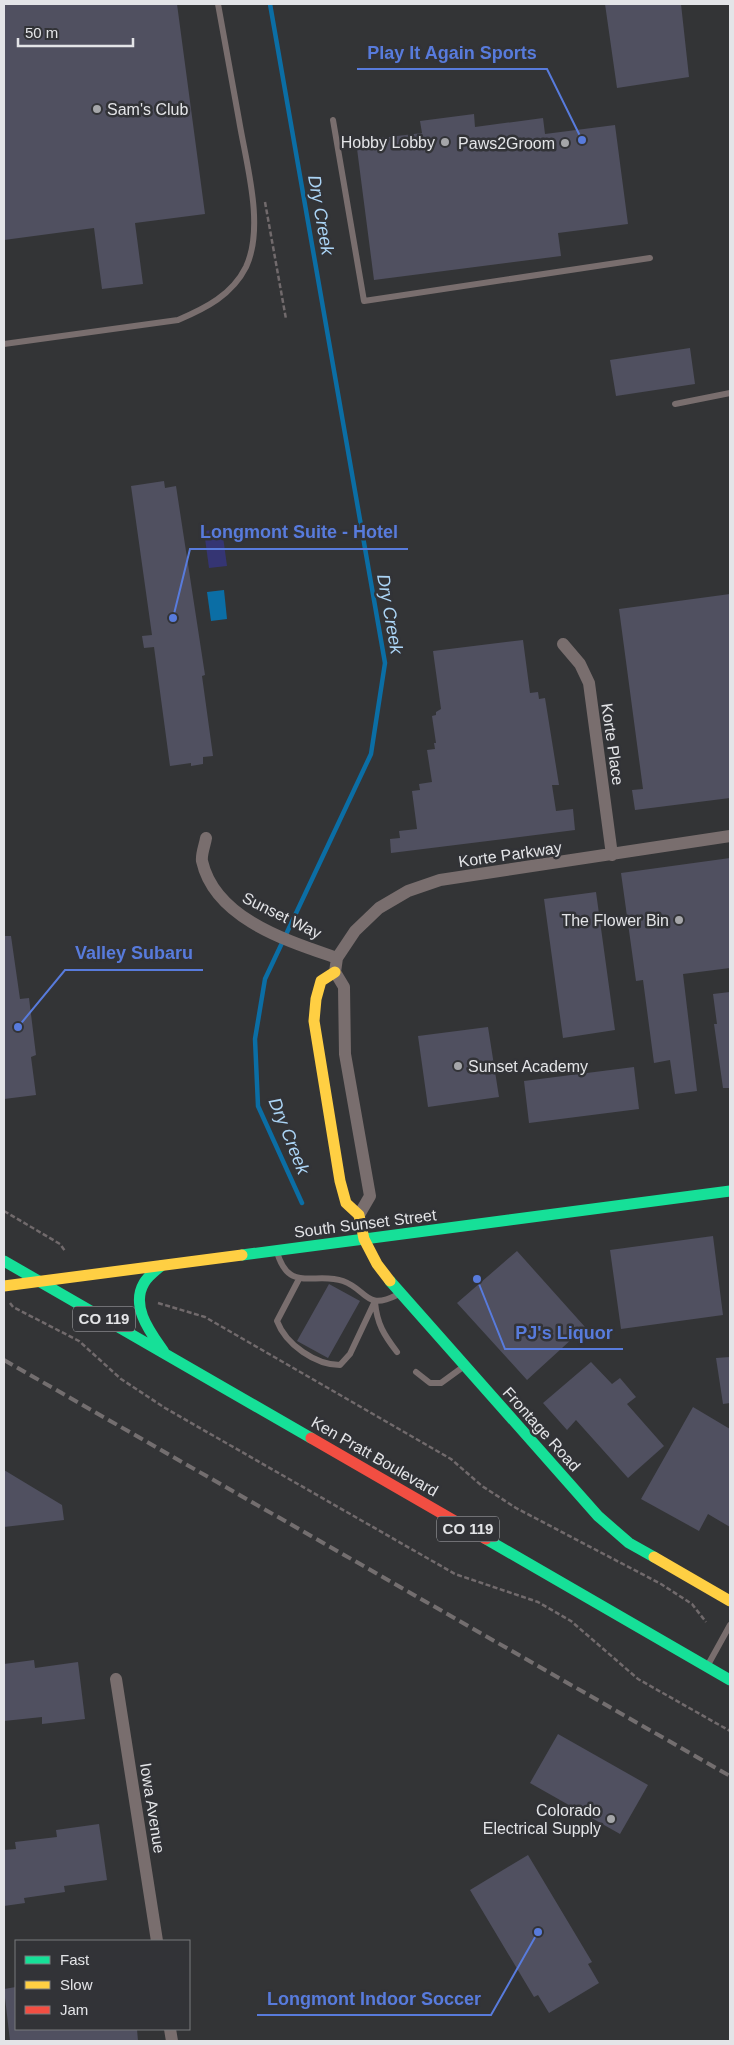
<svg xmlns="http://www.w3.org/2000/svg" width="734" height="2045" font-family="Arial,sans-serif">
<style>
.green{fill:#353573}
.water{fill:#0b6ea5}
.lines{fill:none;stroke-linecap:round;stroke-linejoin:round}
.stream{stroke:#0b6ea5;stroke-width:4.5}
.building{fill:#505060}
.path{stroke:#716a6c;stroke-width:2.5;stroke-dasharray:5 2.5;stroke-linecap:butt}
.lane{stroke:#796e6e;stroke-width:6}
.street{stroke:#796e6e;stroke-width:12}
.fast{stroke:#16e098;stroke-width:11}
.slow{stroke:#ffcf43;stroke-width:11}
.jam{stroke:#f24e42;stroke-width:11}
.rail{stroke:#736e6f;stroke-width:4;stroke-dasharray:10 5;stroke-linecap:butt}
.poi-dot{fill:#a5a6a9;stroke:#323337;stroke-width:2}
.labels{text-anchor:middle;stroke-width:5;stroke-linejoin:round;paint-order:stroke}
.shield{fill:#323337;stroke:#aeafb2;stroke-width:1}
.shield-label{font-size:15px;font-weight:bold;fill:#e3e4e7}
.poi-label{font-size:16px;fill:#e3e4e7;stroke:#323337;text-anchor:end}
.street-label{font-size:16px;fill:#e3e4e7;stroke:#323337}
.water-label{font-size:18px;font-style:italic;fill:#abd4f5;stroke:#323337}
.leader{fill:none;stroke:#587bdc;stroke-width:2}
.callout-dot{fill:#587bdc;stroke:#323337;stroke-width:2}
.callout-label{font-size:18px;text-anchor:middle;font-weight:bold;fill:#587bdc;stroke:#323337;stroke-width:5;stroke-linejoin:round;paint-order:stroke}
</style>
<rect width="100%" height="100%" fill="#333436"/>
<path class="green" d="M222 529 227 566 209 568 204 531Z"/>
<path class="water" d="M224 590 227 619 211 621 207 592Z"/>
<g class="lines">
<path class="stream" d="M270 4 385 663 371 754 265 979 255 1039 258 1106 302 1203"/>
</g>
<path class="building" d="M4 4H177L205 214 135 223 143 284 102 289 94 228 4 240Z
M605 4H681L689 77 617 88Z
M474 114 475 127 543 118 545 134 615 125 628 224 558 233 561 256 374 280 356 141 422 133 420 121Z
M690 348 695 384 616 396 610 360Z
M164 481 165 488 176 486 205 675 202 676 213 756 203 757V764L191 766V763L170 766 154 647 144 648 142 636 152 635 131 486Z
M730 594V798L635 810 632 790 643 789 619 609Z
M523 640 530 693 538 692 539 699 545 698 559 785H552L556 811 573 809 575 830 391 853 390 839 400 838 399 831 417 829 412 791 420 790 419 784 432 782 427 750 435 749 434 743H436L432 716 436 715V712L441 709 433 651Z
M730 858V968L683 974 697 1091 675 1094 670 1060 654 1063 643 980 636 981 621 873Z
M596 892 615 1030 563 1038 544 899Z
M4 936H11L20 999 29 998 36 1055 31 1057 36 1095 4 1099Z
M730 992V1088H723L714 1024H717L713 994Z
M488 1027 499 1097 428 1107 418 1036Z
M634 1067 639 1109 529 1123 524 1081Z
M713 1236 723 1315 621 1329 610 1250Z
M517 1251 585 1327 527 1380 457 1303Z
M329 1284 360 1301 328 1358 297 1341Z
M730 1357V1403L723 1404 716 1358Z
M591 1362 612 1384 620 1378 636 1397 627 1404 664 1446 628 1478 576 1420 567 1430 543 1403Z
M693 1407 730 1429V1527L708 1514 699 1531 641 1499Z
M4 1470 62 1505 64 1520 4 1527Z
M34 1660 35 1668 78 1662 85 1719 42 1724V1717L4 1721V1664Z
M558 1734 648 1785 620 1834 530 1783Z
M99 1824 107 1880 64 1886 65 1892 24 1898 25 1903 4 1906V1850L16 1849 15 1842 57 1837 56 1830Z
M528 1855 592 1962 588 1964 599 1983 549 2013 538 1995 534 1997 470 1890Z
M16 1987V2029H137L138 2041H10L4 1989Z"/>
<g class="lines">
<path class="path" d="M265 202 286 319
M4 1211 60 1244 65 1251
M10 1303 13 1307 79 1341 121 1379 165 1408 455 1574 538 1602 571 1621 638 1679 730 1731
M158 1303 205 1317 451 1459 482 1486 516 1508 661 1584 692 1604 706 1622"/>
<path class="lane" d="M333 120 364 301 650 258
M4 344 178 320C206 308 232 295 246 267 265 226 246 163 239 120 232 81 225 43 218 4
M675 404 730 393
M277 1252C289 1294 315 1271 343 1281 368 1290 365 1311 397 1295
M299 1279 277 1321C286 1345 316 1365 340 1365L350 1354 375 1301
M375 1302C377 1324 384 1335 397 1352
M416 1372 430 1383H441L463 1367
M709 1663 730 1625"/>
<path class="street" d="M563 644 580 664 589 683 612 855
M206 838C205 845 201 854 202 861 215 919 288 941 337 958
M359 1215 370 1196 345 1054 344 987 335 972 337 958 355 931 379 908 408 891 440 880 730 836
M116 1679 157 1941
M170 2029 172 2041"/>
<path class="fast" d="M242 1255 730 1191
M4 1261 311 1438
M161 1266C155 1271 148 1276 144 1283 130 1307 151 1333 164 1352
M390 1281 598 1516 629 1543 654 1557
M486 1539 730 1680"/>
<path class="slow" d="M335 972 321 981 316 999 314 1021 340 1181 346 1203 359 1215 364 1239 377 1264 390 1281
M4 1286 242 1255
M654 1557 730 1601"/>
<path class="jam" d="M311 1438 486 1539"/>
<path class="rail" d="M4 1360 730 1776"/>
</g>
<g class="poi-dot">
<circle cx="97" cy="109" r="5"/>
<circle cx="445" cy="142" r="5"/>
<circle cx="565" cy="143" r="5"/>
<circle cx="679" cy="920" r="5"/>
<circle cx="458" cy="1066" r="5"/>
<circle cx="611" cy="1819" r="5"/>
</g>
<g class="labels">
<g class="shield">
<rect x="73" y="1306.5" width="62" height="25" rx="4"/>
<rect x="437" y="1516.5" width="62" height="25" rx="4"/>
</g>
<g class="shield-label">
<text x="104" y="1324">CO 119</text>
<text x="468" y="1534">CO 119</text>
</g>
<g class="poi-label">
<text x="107" y="115" text-anchor="start">Sam's Club</text>
<text x="435" y="148">Hobby Lobby</text>
<text x="555" y="149">Paws2Groom</text>
<text x="669" y="926">The Flower Bin</text>
<text x="468" y="1072" text-anchor="start">Sunset Academy</text>
<text x="601" y="1816">Colorado<tspan x="601" dy="18">Electrical Supply</tspan></text>
</g>
<g class="street-label">
<text transform="translate(613 744) rotate(82)" y="6">Korte Place</text>
<text transform="translate(510 854) rotate(-8)" y="6">Korte Parkway</text>
<text transform="translate(282 915) rotate(26)" y="6">Sunset Way</text>
<text transform="translate(365 1223) rotate(-7)" y="6">South Sunset Street</text>
<text transform="translate(542 1429) rotate(48)" y="6">Frontage Road</text>
<text transform="translate(375 1456) rotate(30)" y="6">Ken Pratt Boulevard</text>
<text transform="translate(153 1808) rotate(81)" y="6">Iowa Avenue</text>
</g>
<g class="water-label">
<text transform="translate(321 215) rotate(80)" y="6">Dry Creek</text>
<text transform="translate(390 614) rotate(80)" y="6">Dry Creek</text>
<text transform="translate(289 1136) rotate(68)" y="6">Dry Creek</text>
</g>
</g>
<path class="leader" d="M582 140L547 69H357M173 618L190 549H408M18 1027L65 970H203M477 1279L505 1349H623M538 1932L491 2015H257"/>
<g class="callout-dot">
<circle cx="582" cy="140" r="5"/>
<circle cx="173" cy="618" r="5"/>
<circle cx="18" cy="1027" r="5"/>
<circle cx="477" cy="1279" r="5"/>
<circle cx="538" cy="1932" r="5"/>
</g>
<g class="callout-label">
<text x="452" y="59">Play It Again Sports</text>
<text x="299" y="538">Longmont Suite - Hotel</text>
<text x="134" y="959">Valley Subaru</text>
<text x="564" y="1339">PJ's Liquor</text>
<text x="374" y="2005">Longmont Indoor Soccer</text>
</g>
<rect width="734" height="2045" fill="none" stroke="#e3e4e7" stroke-width="10"/>
<rect x="15" y="1940" width="175" height="90" fill="#323337" stroke="#797a7d"/>
<rect x="25" y="1956" width="25" height="8" fill="#16e098" stroke="#797a7d"/>
<text x="60" y="1965" font-size="15" fill="#e3e4e7">Fast</text>
<rect x="25" y="1981" width="25" height="8" fill="#ffcf43" stroke="#797a7d"/>
<text x="60" y="1990" font-size="15" fill="#e3e4e7">Slow</text>
<rect x="25" y="2006" width="25" height="8" fill="#f24e42" stroke="#797a7d"/>
<text x="60" y="2015" font-size="15" fill="#e3e4e7">Jam</text>
<path d="M18 38v8h115v-8" fill="none" stroke="#e3e4e7" stroke-width="2.5"/>
<text x="25" y="38" font-size="15" fill="#e3e4e7" stroke="#323337" stroke-width="4" paint-order="stroke">50 m</text>
</svg>
